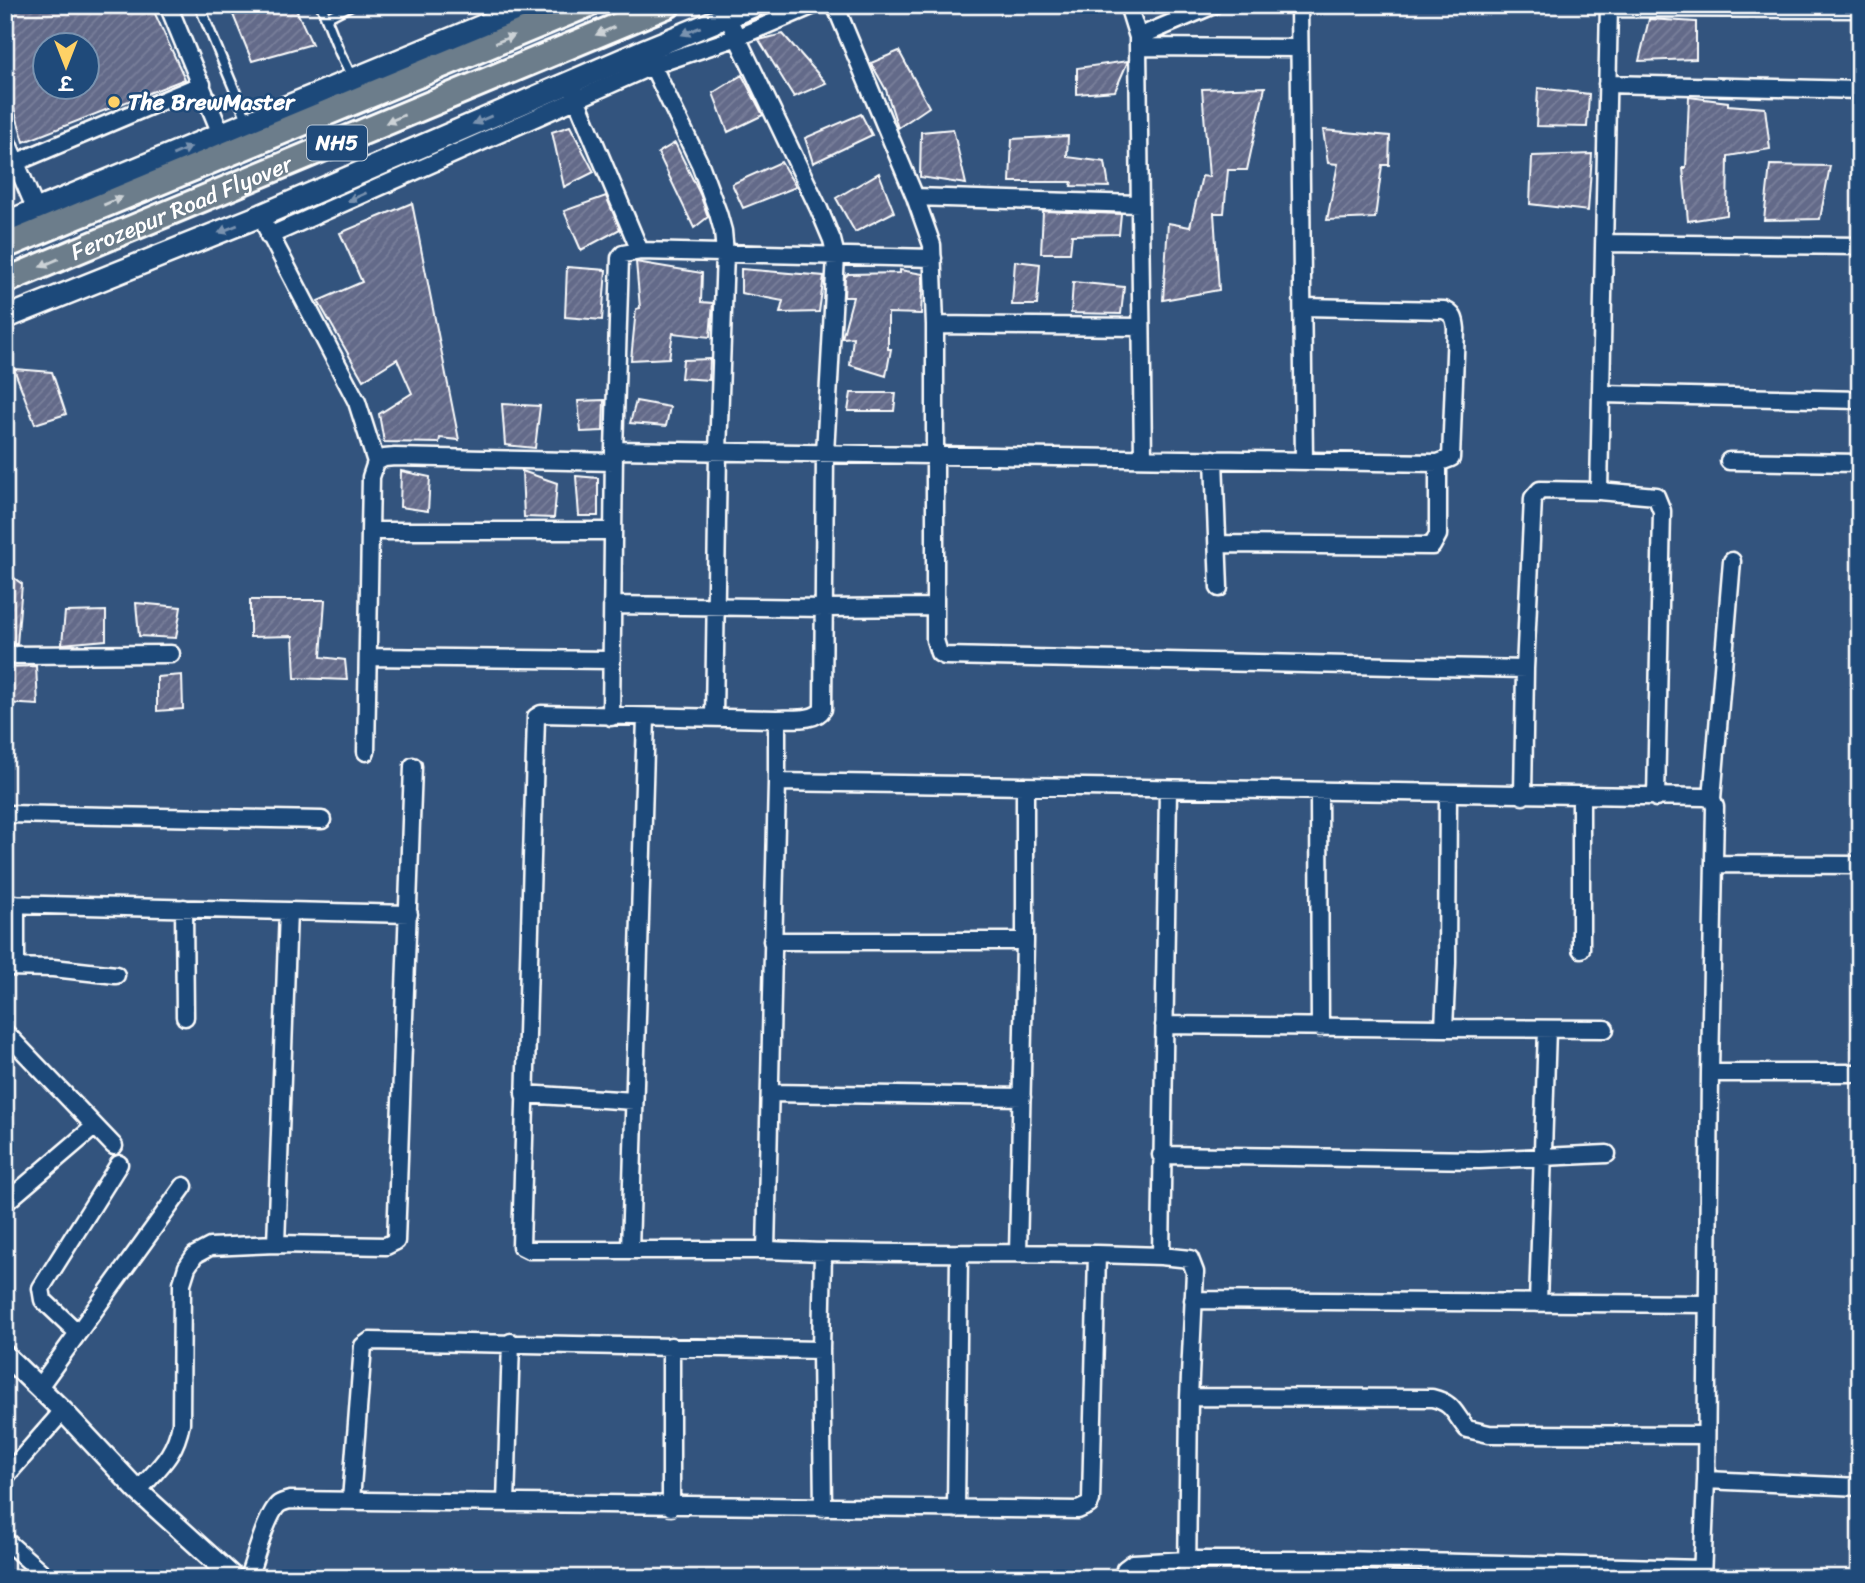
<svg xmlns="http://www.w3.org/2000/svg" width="1865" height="1583" font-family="Sriracha,'Playpen Sans Deva',sans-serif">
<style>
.building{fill:url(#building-hatch);stroke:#fff;stroke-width:2;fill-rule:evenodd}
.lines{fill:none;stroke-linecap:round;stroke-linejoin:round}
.service-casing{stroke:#fff;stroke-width:13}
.minor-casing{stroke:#fff;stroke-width:21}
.tertiary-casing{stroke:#fff;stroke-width:24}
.secondary-casing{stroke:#fff;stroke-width:26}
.trunk-casing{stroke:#fff;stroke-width:30}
.service{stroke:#1f4a7a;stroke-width:8}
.minor{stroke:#1f4a7a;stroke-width:16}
.tertiary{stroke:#1f4a7a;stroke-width:19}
.secondary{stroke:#1f4a7a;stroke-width:21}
.trunk{stroke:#6c7d8b;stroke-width:24}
.oneway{fill:#ccd2d6}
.oneway2{fill:#7992af}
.poi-dot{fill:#ffd166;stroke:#1f4a7a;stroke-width:2.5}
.labels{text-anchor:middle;stroke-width:5;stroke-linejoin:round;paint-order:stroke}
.shield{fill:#1f4a7a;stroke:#bcc9d7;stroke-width:2}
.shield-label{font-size:21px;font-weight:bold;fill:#fff}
.poi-label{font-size:23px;font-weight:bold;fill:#fff;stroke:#1f4a7a;text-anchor:start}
.street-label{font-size:23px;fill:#fff;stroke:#1f4a7a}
</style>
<defs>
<pattern id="building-hatch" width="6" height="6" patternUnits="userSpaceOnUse" patternTransform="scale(1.75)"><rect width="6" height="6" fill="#636a89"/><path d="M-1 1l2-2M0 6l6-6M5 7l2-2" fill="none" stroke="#7a809b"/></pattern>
</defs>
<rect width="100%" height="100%" fill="#33547e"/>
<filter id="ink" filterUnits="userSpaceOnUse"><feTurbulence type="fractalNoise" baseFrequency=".0143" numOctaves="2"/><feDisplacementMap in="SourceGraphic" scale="14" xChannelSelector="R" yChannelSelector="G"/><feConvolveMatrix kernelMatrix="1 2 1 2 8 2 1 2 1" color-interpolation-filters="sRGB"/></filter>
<g filter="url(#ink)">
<path class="building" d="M5 5H151L185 79 24 142 5 79ZM46 46H88V88H46Z
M229 5H294L312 44 252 61Z
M1649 19 1696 22V59L1639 61Z
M783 34 826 83 794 97 759 40Z
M899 51 929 107 898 128 886 90 871 63Z
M1128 61 1115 91 1077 94V68Z
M742 75 763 115 728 132 713 93Z
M1265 87 1247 170H1228L1224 213H1214L1219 290 1163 300 1168 223 1190 227 1202 176 1209 177 1202 89Z
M1538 88 1589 94 1587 127 1536 126Z
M1689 97 1728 102V105L1765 108 1770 149 1728 156 1727 215 1688 221 1683 168H1686Z
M861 114 872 135 813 163 805 138Z
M570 126 594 172 564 187 552 132Z
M953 129 966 184 920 177 921 132Z
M1323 130 1390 136 1389 165H1382L1375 218 1327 220 1338 164 1328 163Z
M1068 136 1067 157 1105 162 1109 187 1071 186 1072 182H1010L1012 139Z
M675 143 700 194 708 217 694 228 658 153Z
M1592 154 1588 211 1530 204 1532 156Z
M781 162 796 187 743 208 732 184Z
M1770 165 1830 166 1820 219 1764 220Z
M879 173 894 212 855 232 836 198Z
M606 196 620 229 581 250 564 211Z
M412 203 459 440 440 438 439 443 384 442 379 414 412 393 397 359 363 380 318 301 362 282 340 233Z
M1043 211 1121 214 1119 234 1072 235 1070 253H1041Z
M1015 261 1040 264 1037 305H1012Z
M636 262 702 273 701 302 713 303 710 337 673 333 669 358 631 360 636 309 640 308Z
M567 267 606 270 602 320 565 317Z
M741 269 824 276 819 312 780 313 783 301 741 293Z
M900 270 923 274 921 314 888 313V349H891L886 376 850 365 853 337 842 338 853 297H844L845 277 848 274 900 273Z
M1073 282 1124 287 1121 314 1071 313Z
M710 359 709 380 681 378 683 360Z
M14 369 52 372 66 414 35 424Z
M851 393H896L894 411H848Z
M604 400 603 431 581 432 578 401Z
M636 401 670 407 666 426 630 423Z
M502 404 540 406 535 448 505 445Z
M401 471 430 477 428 511 400 507Z
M522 471 557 483 554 518 524 517Z
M576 476 598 478V516H579Z
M5 571 22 584 17 644H5Z
M250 600H325L321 657 345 660 347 680 295 678 293 636 250 637Z
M136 603 181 607 176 638 139 636Z
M106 611V640L62 644 65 612Z
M36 666 38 705 5 703V667Z
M182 675 183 709 157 711V677Z"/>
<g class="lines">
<defs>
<path id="service" d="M199 5 248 122
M321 5 340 53 352 77
M326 18 351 5"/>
<path id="minor" d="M168 5 221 134
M835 5 915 197 932 245 935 325V640L939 653 945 656 1525 669
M1128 5 1138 37V47L1143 458
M1299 5 1304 461
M1609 5 1599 491 1656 496 1662 511 1656 798
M1609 8 1860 9
M727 16 819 209 832 240 836 256 825 453 823 709C815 722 791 718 777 719L541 714 536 717 521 1246 529 1250H766L777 782 1705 797 1712 799 1715 807 1710 1073 1706 1480 1860 1487
M1138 37 1214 5
M1138 47 1299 48
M645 50 700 164 718 213 723 231 725 253 718 452 714 718
M1607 84 1860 90
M573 91 640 251
M5 137 36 210
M15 163 202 84
M915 197 1139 204
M266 227 357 402 376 462
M269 236 654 65 738 37 814 5
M1604 243 1860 246
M935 325 1141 327
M1601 394 1860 400
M614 450 1438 463 1451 458 1456 329C1455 319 1454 314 1444 310L1304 307
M1214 459 1219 588
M1729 461 1860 463
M370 531H613
M1218 544 1432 546 1438 535V463
M612 605 824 608 935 607
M5 655 171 654
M368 657 611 660
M611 717 614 450 620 258 623 254 640 251 933 258
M777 719V782
M366 752 371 477 376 462 384 458 395 457 614 462
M1319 792 1320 1028
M1523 796 1525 669 1533 498 1540 490 1599 491
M1581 796V949
M1712 799 1732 561
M5 814 322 820
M1714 864 1860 865
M5 904 288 911
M16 904V967
M184 908 185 1017
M772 941H1025
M5 967 53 968 116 975
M1164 1025 1444 1028 1447 963 1448 793
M1444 1028 1605 1029
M5 1032 114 1146
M1710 1073H1860
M770 1093 1022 1097
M524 1094 634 1101
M1161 1155 1479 1160 1607 1154
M5 1203 94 1127
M276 1244 288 911 409 914
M630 1250 646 717
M823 1252 821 1350 823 1508
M1018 1253 1025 941V786
M1097 1254 1161 1256 1190 1259 1195 1272 1189 1397 1187 1578
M1161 1256 1168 789
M1193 1300 1708 1304
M1538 1303 1547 1029
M78 1333 43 1300 41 1288 119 1164
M39 1387 184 1186
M1189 1397 1432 1398C1454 1403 1454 1414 1467 1429L1489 1434 1706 1435
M5 1477 63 1411
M138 1491C159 1467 175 1456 181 1423L182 1283 187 1267 195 1255 210 1247 276 1244 386 1246 396 1241 413 766
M351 1500 363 1346 370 1341 821 1350
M506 1503 511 1342
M671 1507V1346
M956 1509 959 1255
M5 1540 48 1578
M248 1578C254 1562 267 1513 279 1504 282 1502 286 1501 290 1500L1078 1510 1089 1505 1091 1500 1097 1254C986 1252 876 1255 766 1250
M1124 1578 1125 1569 1133 1563 1187 1560H1341L1702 1569
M1702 1578 1706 1480"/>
<path id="tertiary" d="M5 1355 63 1411 138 1491 234 1578"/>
<path id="secondary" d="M5 223 533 5
M5 318 262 215 645 50 755 5"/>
<g id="trunk">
<path d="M5 246 587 5"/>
<path id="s1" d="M5 281 668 5"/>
</g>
</defs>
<use href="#service" class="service-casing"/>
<use href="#minor" class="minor-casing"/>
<use href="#tertiary" class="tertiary-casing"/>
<use href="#secondary" class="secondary-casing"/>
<use href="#trunk" class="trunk-casing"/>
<use href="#service" class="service"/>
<use href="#minor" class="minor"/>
<use href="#tertiary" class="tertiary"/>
<use href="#secondary" class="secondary"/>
<use href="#trunk" class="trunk"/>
</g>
<defs><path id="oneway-solid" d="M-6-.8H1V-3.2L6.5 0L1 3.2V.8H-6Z" transform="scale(1.75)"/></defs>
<g class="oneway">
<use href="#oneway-solid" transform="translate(605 31) rotate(157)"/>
<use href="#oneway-solid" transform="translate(505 39) rotate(-22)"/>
<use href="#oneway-solid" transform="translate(395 119) rotate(157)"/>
<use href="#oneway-solid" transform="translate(113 201) rotate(-23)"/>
<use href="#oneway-solid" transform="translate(49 263) rotate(157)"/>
</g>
<g class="oneway2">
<use href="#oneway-solid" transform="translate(691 31) rotate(158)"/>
<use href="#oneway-solid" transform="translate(482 120) rotate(157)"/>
<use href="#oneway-solid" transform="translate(182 151) rotate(-23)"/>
<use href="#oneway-solid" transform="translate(357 197) rotate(156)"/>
<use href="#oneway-solid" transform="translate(228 229) rotate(158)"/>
</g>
</g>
<circle class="poi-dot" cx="114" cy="102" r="7"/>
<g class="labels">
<rect class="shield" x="307" y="125.5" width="60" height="35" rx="5"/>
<g class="shield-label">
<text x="337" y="150">NH5</text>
</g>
<g class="poi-label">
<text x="128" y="110">The BrewMaster</text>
</g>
<g class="street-label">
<text dy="8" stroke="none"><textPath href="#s1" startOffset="191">Ferozepur Road Flyover</textPath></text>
</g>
</g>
<rect width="1865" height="1583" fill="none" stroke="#1f4a7a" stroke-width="28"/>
<rect x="14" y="14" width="1837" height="1555" fill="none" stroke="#fff" stroke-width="2.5" filter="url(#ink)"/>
<g transform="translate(66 66) rotate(180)"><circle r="33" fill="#1f4a7a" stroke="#7992af" stroke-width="2"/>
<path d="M0-5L12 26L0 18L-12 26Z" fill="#ffd166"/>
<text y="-10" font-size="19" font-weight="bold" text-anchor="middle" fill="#ffffff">उ</text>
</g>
</svg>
